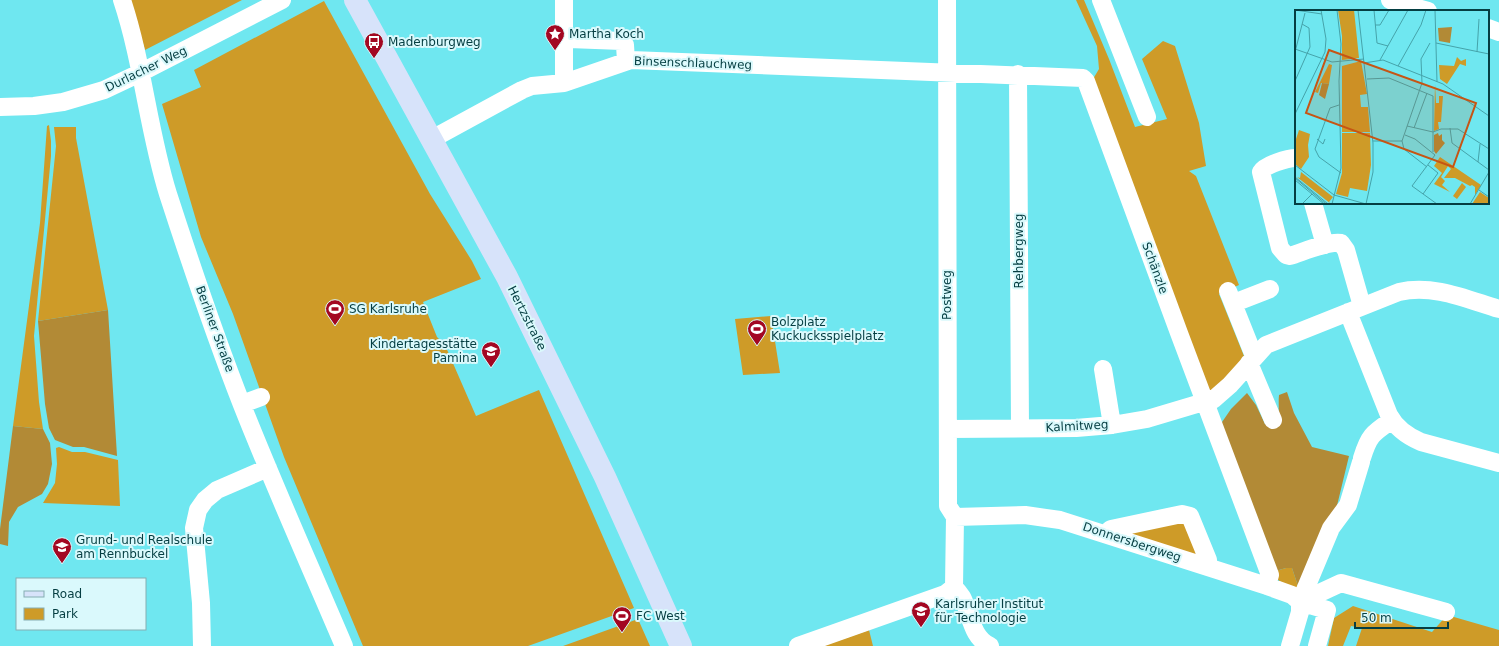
<svg xmlns="http://www.w3.org/2000/svg" width="1499" height="646" font-family="'DejaVu Sans',sans-serif">
<style>
.green{fill:#ce9b28}
.forest{fill:#b28a36}
.lines{fill:none;stroke-linecap:round;stroke-linejoin:round}
.minor{stroke:#fff;stroke-width:18}
.major{stroke:#d7e3fa;stroke-width:22}
.labels{text-anchor:middle;stroke-width:4;stroke-linejoin:round;paint-order:stroke}
.poi-label{font-size:12px;fill:#053e42;stroke:#daf9fc;text-anchor:start}
.street-label{font-size:12px;fill:#053e42;stroke:#daf9fc}
.inset-road{fill:none;stroke:#45a3aa;stroke-width:1}
.view{fill:#c65514;fill-opacity:0.15;stroke:#c65514;stroke-width:2}
.inset-edge{fill:none;stroke:#053e42;stroke-width:2}
</style>
<rect width="100%" height="100%" fill="#6fe7f0"/>
<path class="green" d="M130 0H242L145 50Z
M1076 0H1084L1109 59 1135 127 1167 119 1142 59 1163 41 1175 46 1199 123 1206 166 1189 171 1196 176 1239 285 1219 294 1244 356 1229 376 1212 391 1207 390 1093 79 1099 69 1097 46Z
M324 1 430 194 472 261 481 279 423 302 437 337 445 345 476 416 539 390 634 608 528 646H363L284 457 233 314 201 237 162 104 201 87 194 70Z
M49 125 51 141V156L34 336 39 402 43 429 13 426 40 223 47 126Z
M54 127H76V138L108 310 38 321 56 146Z
M771 316 780 373 743 375 735 319Z
M59 447 72 452H85L118 460 120 506 43 503 55 483 57 464 56 448Z
M1189 518 1205 561 1119 530Z
M1286 568H1292L1299 589C1288 585 1277 583 1272 572Z
M1353 606 1432 632 1447 615 1499 630V646H1356L1362 628 1351 626 1343 646H1328L1334 618Z
M638 619 650 646H563Z
M869 630 873 646H823Z"/>
<path class="forest" d="M108 310 117 456 84 447H73L55 440 49 428 45 404 38 321Z
M1287 392 1294 413 1312 447 1349 456 1335 514 1299 589 1292 568H1286L1272 572 1220 425 1231 409 1247 393 1256 405 1265 424 1277 418C1280 410 1278 404 1279 395Z
M13 426 43 429 50 443 52 464 48 484 42 494 18 507 9 522 8 546 0 544V529Z"/>
<g class="lines">
<path class="minor" d="M122 0C143 63 148 130 168 194 191 265 215 336 242 405 274 486 310 566 344 646
M947 0 948 506 955 517 954 587
M1101 0 1147 117
M1390 0 1428 11
M1488 28 1499 32
M564 43 566 40 569 39 622 41 625 45 626 61
M1018 74 1020 428
M564 83V0
M0 107 34 106 63 102 104 90 140 73 282 0
M432 139 522 90 532 86 564 83 631 60 1083 78 1086 81 1179 333 1270 575 1267 586
M1296 158C1287 158 1265 165 1261 172L1280 248 1286 255 1290 256C1303 252 1328 241 1341 243L1346 250 1362 306
M1313 203 1325 245
M1228 291 1254 356
M1234 303 1270 289
M1348 312 1389 415C1396 428 1407 436 1421 442L1499 463
M1249 363 1273 420
M1103 369 1112 425
M242 404 261 397
M1205 405 1214 399 1230 385 1266 345 1399 292C1433 284 1466 299 1499 309
M948 429 1076 428 1112 425 1147 419 1204 402
M1362 458C1369 435 1373 433 1392 420
M955 517 1025 515 1060 520 1267 586 1292 595 1300 602
M1105 534 1111 529 1182 514 1190 516 1208 560 1207 566
M954 587C957 590 960 594 962 597 971 614 971 637 990 646
M1300 602 1341 583 1446 612
M1300 602 1327 610 1317 646
M202 646 201 603 194 528 198 510 205 500 217 490 268 468
M798 646 945 594 954 587
M1290 646 1300 612V602L1331 528 1348 505 1361 462"/>
<path class="major" d="M355 0 507 277 605 477 681 646"/>
</g>
<defs>
<symbol id="sight-pin" viewBox="-11 -11 22 30"><path d="M0 17L-7.5 6A9.5 9.5 0 1 1 7.5 6Z" fill="#a30722" stroke="#daf9fc"/><path d="M0-6L1.8-2.2L6-1.7L2.9 1.2L3.7 5.4L0 3.3L-3.7 5.4L-2.9 1.2L-6-1.7L-1.8-2.2Z" fill="#fff"/></symbol>
<symbol id="bus-pin" viewBox="-11 -11 22 30"><path d="M0 17L-7.5 6A9.5 9.5 0 1 1 7.5 6Z" fill="#a30722" stroke="#daf9fc"/><path d="M-5-6H5V4H4V6H2V4H-2V6H-4V4H-5ZM-3.5-4V0h7V-4ZM-3.5 1.2v1.5H-2V1.2ZM2 1.2v1.5H3.5V1.2Z" fill="#fff"/></symbol>
<symbol id="stadium-pin" viewBox="-11 -11 22 30"><path d="M0 17L-7.5 6A9.5 9.5 0 1 1 7.5 6Z" fill="#a30722" stroke="#daf9fc"/><path d="M0-5a6.5 5 0 1 0 0 10a6.5 5 0 1 0 0-10ZM-3.5-1.8h7v3.6h-7Z" fill="#fff"/></symbol>
<symbol id="school-pin" viewBox="-11 -11 22 30"><path d="M0 17L-7.5 6A9.5 9.5 0 1 1 7.5 6Z" fill="#a30722" stroke="#daf9fc"/><path d="M0-5L7-2L0 1L-7-2ZM-4 1L0 2.5L4 1V4Q0 6-4 4Z" fill="#fff"/></symbol>
<symbol id="university-pin" viewBox="-11 -11 22 30"><path d="M0 17L-7.5 6A9.5 9.5 0 1 1 7.5 6Z" fill="#a30722" stroke="#daf9fc"/><path d="M0-5L7-2L0 1L-7-2ZM-4 1L0 2.5L4 1V4Q0 6-4 4Z" fill="#fff"/></symbol>
</defs>
<g fill-rule="evenodd">
<use href="#sight-pin" x="544" y="23" width="22" height="30"/>
<use href="#bus-pin" x="363" y="31" width="22" height="30"/>
<use href="#stadium-pin" x="324" y="298" width="22" height="30"/>
<use href="#stadium-pin" x="746" y="318" width="22" height="30"/>
<use href="#school-pin" x="480" y="340" width="22" height="30"/>
<use href="#school-pin" x="51" y="536" width="22" height="30"/>
<use href="#university-pin" x="910" y="600" width="22" height="30"/>
<use href="#stadium-pin" x="611" y="605" width="22" height="30"/>
</g>
<g class="labels">
<g class="poi-label">
<text x="569" y="38">Martha Koch</text>
<text x="388" y="46">Madenburgweg</text>
<text x="349" y="313">SG Karlsruhe</text>
<text x="771" y="326">Bolzplatz<tspan x="771" dy="14">Kuckucksspielplatz</tspan></text>
<text x="477" y="348" text-anchor="end">Kindertagesstätte<tspan x="477" dy="14">Pamina</tspan></text>
<text x="76" y="544">Grund- und Realschule<tspan x="76" dy="14">am Rennbuckel</tspan></text>
<text x="935" y="608">Karlsruher Institut<tspan x="935" dy="14">für Technologie</tspan></text>
<text x="636" y="620">FC West</text>
</g>
<g class="street-label">
<text transform="translate(693 63) rotate(2)" y="4">Binsenschlauchweg</text>
<text transform="translate(146 69) rotate(-26)" y="4">Durlacher Weg</text>
<text transform="translate(1019 251) rotate(-90)" y="4">Rehbergweg</text>
<text transform="translate(1155 268) rotate(70)" y="4">Schänzle</text>
<text transform="translate(947 295) rotate(-90)" y="4">Postweg</text>
<text transform="translate(527 318) rotate(63)" y="4">Hertzstraße</text>
<text transform="translate(215 329) rotate(70)" y="4">Berliner Straße</text>
<text transform="translate(1077 426) rotate(-3)" y="4">Kalmitweg</text>
<text transform="translate(1132 542) rotate(18)" y="4">Donnersbergweg</text>
</g>
</g>
<g transform="translate(1295 10)">
<rect width="194" height="194" fill="#6fe7f0"/>
<path d="M43 0H59L64 48 47 50V26ZM162 47 166 51 171 49V56L165 54 152 74 145 69 144 55 159 56ZM66 51 72 84 65 85 66 97H73L75 122H47V56ZM34 54 37 55 34 74 26 73 23 83 20 82ZM140 74 141 93H144V86H148L146 112H143L144 119 139 121ZM4 120 15 124 13 135 14 147 6 159 0 154V132ZM47 123H75L76 155 72 181 55 178 53 187 41 184 47 163ZM145 147 186 175 180 185V177L177 175 175 176 160 168H149L156 159 153 156 146 167 150 171 147 175 155 182 139 174 147 163 139 156ZM6 162 38 187 34 192 36 194 2 167 5 168ZM167 173 171 177 162 189 158 186ZM185 182 194 188V194H177Z" fill="#ce9b28"/>
<path d="M157 17 155 33 144 31 143 18ZM27 73 34 74 30 89 24 85ZM143 123 144 126 147 124V130L150 133 141 144 139 141V125Z" fill="#b28a36"/>
<path class="inset-road" d="M0 0 27 4M63 0 78 133V162L71 194M79 0 82 33 93 36M140 0 142 72M80 15H85L94 0M141 33 194 44M0 39 37 52 69 49M0 42 10 3M182 42 184 9M85 50 113 0M69 53 88 50 148 74 194 106M103 56 126 15 131 0M72 69 94 68 138 86V142M0 71 15 37 14 18 7 14M44 95 35 98 20 139 24 147 46 163M0 104 30 42 31 29 26 0M112 116 138 122M119 118 132 83M155 118 157 133 194 160M138 122 146 119H163L194 139M110 125 120 129 140 145 117 176 142 194M22 129 28 134 30 129M78 131H107M183 152 185 134M0 155 39 185 71 194M132 157 109 139 107 131 127 73 126 49 135 33M0 167 33 194M0 168 31 194M0 170 29 194M184 180 194 187M128 184 143 163 133 155M7 194 17 184M37 194 46 158 44 71 46 34 42 0M175 194 194 162"/>
<path class="view" d="M34 40 181 93 158 157 11 103Z"/>
<rect width="194" height="194" class="inset-edge"/>
</g>
<rect x="16" y="578" width="130" height="52" fill="#daf9fc" stroke="#85aeb2"/>
<rect x="24" y="591" width="20" height="6" fill="#d7e3fa" stroke="#85aeb2"/>
<text x="52" y="598" font-size="12" fill="#053e42">Road</text>
<rect x="24" y="608" width="20" height="12" fill="#ce9b28" stroke="#85aeb2"/>
<text x="52" y="618" font-size="12" fill="#053e42">Park</text>
<path d="M1355 622v6h93v-6" fill="none" stroke="#053e42" stroke-width="2"/>
<text x="1361" y="622" font-size="12" fill="#053e42" stroke="#daf9fc" stroke-width="3" paint-order="stroke">50 m</text>
</svg>
